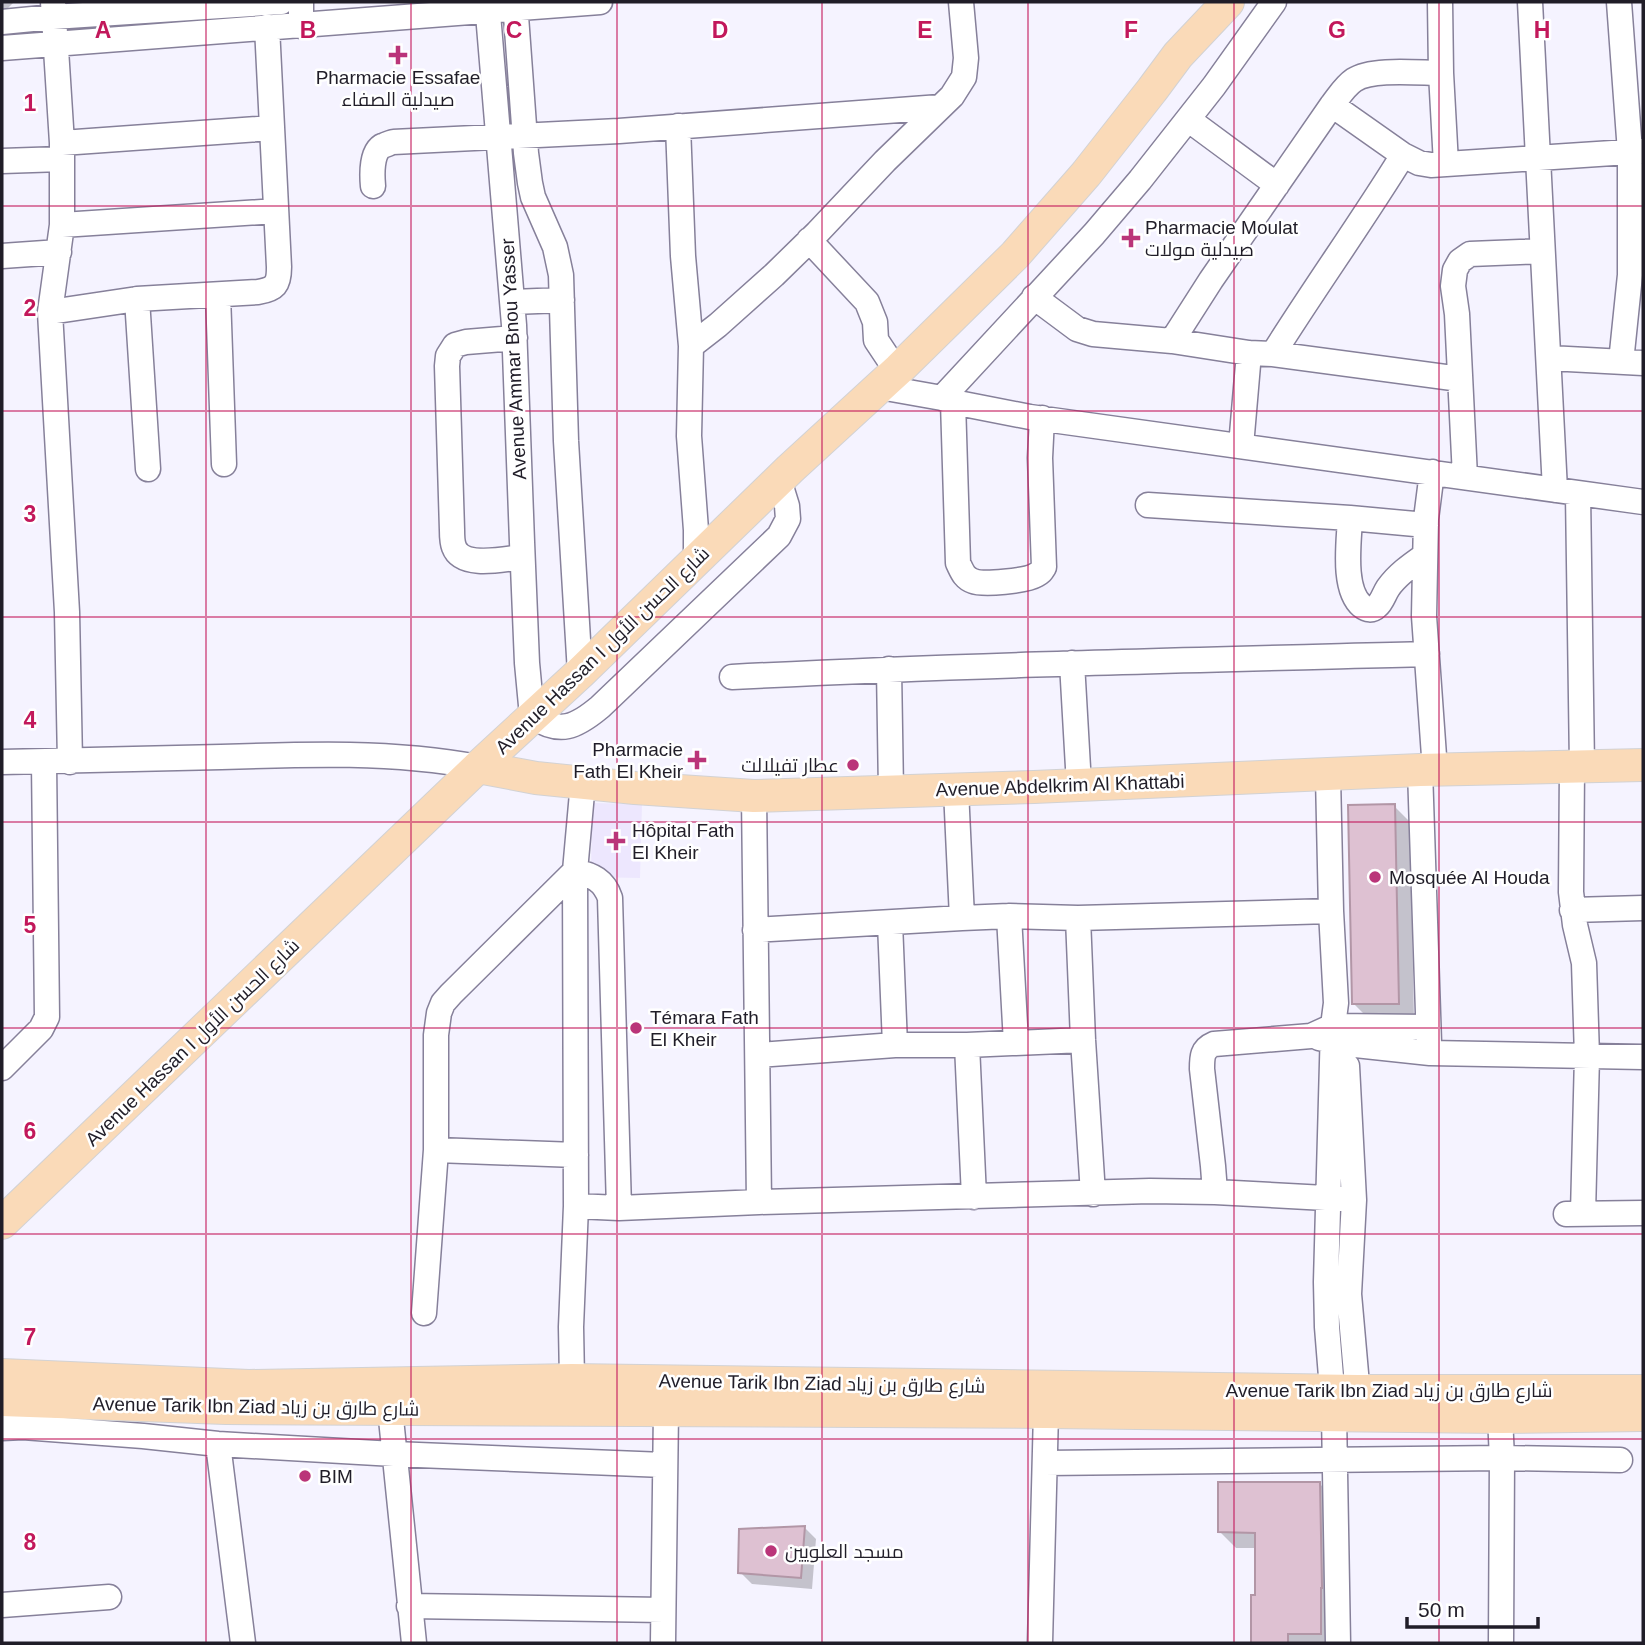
<svg xmlns="http://www.w3.org/2000/svg" width="1645" height="1645" font-family="Helvetica,Cairo,sans-serif">
<style>
.built{fill:#ede7fe}
.shadow{fill:#0003}
.building{fill:#dec1d2;stroke:#b296a6;stroke-width:2}
.lines{fill:none;stroke-linecap:round;stroke-linejoin:round}
.minor-casing{stroke:#86809a;stroke-width:27}
.major-casing{stroke:#d2d2d4;stroke-width:34}
.minor{stroke:#fff;stroke-width:24}
.major{stroke:#fadab8;stroke-width:32}
.grid{fill:none;stroke:#c2185b;stroke-width:2;stroke-opacity:0.55}
.poi-dot{fill:#ba3579;stroke:#fff;stroke-width:2.5}
.labels{text-anchor:middle;stroke-width:5;stroke-linejoin:round;paint-order:stroke}
.poi-label{font-size:19px;fill:#201d28;stroke:#fff;text-anchor:start}
.street-label{font-size:19px;fill:#201d28;stroke:#fff}
.grid-label{font-size:23px;text-anchor:middle;font-weight:bold;fill:#c2185b;stroke:#fff;stroke-width:5;stroke-linejoin:round;paint-order:stroke}
</style>
<rect width="100%" height="100%" fill="#f5f3ff"/>
<path class="built" d="M592 803 642 804 640 878 591 877Z"/>
<path class="shadow" d="M2 2H14L2 14Z
M1394 806 1410 822 1414 1019 1370 1020 1354 1004Z
M1320 1484 1335 1500 1336 1643H1253V1597H1256V1548H1236L1220 1532Z
M804 1527 816 1539 812 1589 752 1584 740 1572Z"/>
<path class="building" d="M1395 804 1399 1004H1352L1348 805Z
M1218 1482H1320L1322 1588H1321V1634H1288V1643H1251V1595H1255V1533L1218 1532Z
M805 1526 801 1578 738 1573 739 1529Z"/>
<g class="lines">
<defs>
<path id="minor" d="M53 2 62 143V225L50 312 67 612 70 762
M487 2 514 325 522 542 527 663 532 716C560 735 576 727 600 707L779 536 788 519 787 506 779 480
M515 2 526 153 530 183 533 197 555 247 561 275 566 441 580 673
M1530 2 1555 490
M1619 2 1630 152V275L1621 362
M2 22 53 17 281 2
M301 26V2
M2 48 600 2
M1441 73 1446 164
M1189 120 1277 185
M678 126 683 256 691 346
M62 143 272 128
M1403 155 1419 163 1431 165 1643 151
M2 161 62 159
M373 186C372 175 371 153 382 146 383 146 392 142 393 142L619 131 940 107
M62 225 276 211
M809 240 867 302 875 322 876 340 888 358 899 369
M2 256 59 252
M218 295 224 464
M1034 297 1077 329 1093 334 1172 341 1249 353 1273 354C1315 287 1361 223 1403 155L1332 105
M137 299 148 469
M513 302 562 300
M50 312 137 299 258 292C275 289 279 285 279 267L267 27
M515 338 466 342 455 345 448 356 447 366 452 530C452 535 452 542 454 547 462 569 504 559 522 557
M1172 341 1211 280 1332 105C1339 96 1345 86 1354 80 1372 68 1419 73 1441 73L1440 2
M1273 354 1460 379
M1549 358 1643 363
M880 387 942 398 953 402 1030 417 1643 502
M942 398 1094 234 1140 180 1214 86 1274 2
M953 402 958 563C962 571 964 578 973 581 983 585 1026 581 1036 575 1041 572 1041 572 1044 567L1040 458 1042 418
M1241 446 1249 353
M1432 472 1426 519 1424 616 1435 770
M1465 477 1457 314 1453 286 1455 270 1460 261 1470 254 1542 251
M1578 494 1582 766
M1148 505 1350 518 1426 525
M1350 518C1349 542 1342 589 1362 606 1367 610 1372 611 1377 606 1382 602 1384 594 1388 588 1397 575 1411 565 1424 556
M696 560V530L689 436 691 346 718 325 774 275 817 233 885 161 952 96 964 77 966 58 961 2
M1072 663 1079 785
M889 669 891 791
M732 677C963 665 1195 660 1427 654
M2 762C75 761 148 759 221 757 307 754 393 751 478 767
M1572 767 1571 892 1575 925 1584 963 1587 1056 1583 1213
M1420 770 1429 1043
M1328 776 1331 911 1336 1003 1333 1026 1326 1282 1327 1327 1334 1414 1338 1643
M754 796 759 1202 1150 1191 1215 1192 1213 1166 1202 1069C1202 1057 1202 1049 1214 1044L1311 1036 1333 1026 1428 1027
M1572 910 1643 908
M962 918 1009 916
M1078 918 1331 911
M890 923 895 1045
M755 930 962 918 956 790
M1319 1038 1346 1044 1430 1053 1643 1057
M1016 1043 1009 916 1078 918 1083 1040 1093 1194
M967 1045 1083 1040
M758 1055 895 1045H967L974 1197
M1347 1066 1354 1200 1349 1294 1359 1407
M2 1068 41 1029 47 1017 44 762
M436 1150 576 1155
M1215 1192 1344 1199
M576 1206 619 1208 759 1202
M1566 1214 1643 1213
M424 1313 436 1150V1035L439 1013 443 1003 451 994 575 871C592 875 604 880 610 898L619 1208
M572 1380 571 1327 576 1206 575 871 583 782
M390 1409 414 1643
M1500 1417 1502 1458 1620 1460
M2 1428 23 1427 143 1436 218 1444 394 1454 664 1465
M218 1444 243 1643
M1045 1463 1502 1458 1501 1643
M2 1605 109 1597
M409 1606 663 1610
M663 1643 666 1410
M1040 1643 1046 1412"/>
<path id="major" d="M478 767 536 778 635 788 754 796 1034 787 1420 770 1643 765
M2 1223 478 767 580 673 790 469 899 369 955 314 1015 255 1086 174 1152 90 1178 55 1228 2
M2 1375 249 1386 572 1380 1358 1391H1643
M2 1400 226 1408 1046 1412 1500 1417 1643 1415"/>
</defs>
<use href="#minor" class="minor-casing"/>
<use href="#major" class="major-casing"/>
<use href="#minor" class="minor"/>
<use href="#major" class="major"/>
</g>
<path class="grid" d="M206 2V1643M411 2V1643M617 2V1643M822 2V1643M1028 2V1643M1234 2V1643M1439 2V1643M2 206H1643M2 411H1643M2 617H1643M2 822H1643M2 1028H1643M2 1234H1643M2 1439H1643"/>
<g class="poi-dot">
<path d="M394.5 44.5h7v7h7v7h-7v7h-7v-7h-7v-7h7z"/>
<path d="M1127.5 227.5h7v7h7v7h-7v7h-7v-7h-7v-7h7z"/>
<path d="M693.5 749.5h7v7h7v7h-7v7h-7v-7h-7v-7h7z"/>
<circle cx="853" cy="765" r="7"/>
<path d="M612.5 830.5h7v7h7v7h-7v7h-7v-7h-7v-7h7z"/>
<circle cx="1375" cy="877" r="7"/>
<circle cx="636" cy="1028" r="7"/>
<circle cx="305" cy="1476" r="7"/>
<circle cx="771" cy="1551" r="7"/>
</g>
<g class="labels">
<g class="poi-label">
<text x="398" y="84" text-anchor="middle">Pharmacie Essafae<tspan x="398" dy="22">صيدلية الصفاء</tspan></text>
<text x="1145" y="234">Pharmacie Moulat<tspan x="1145" dy="22">صيدلية مولات</tspan></text>
<text x="683" y="756" text-anchor="end">Pharmacie<tspan x="683" dy="22">Fath El Kheir</tspan></text>
<text x="839" y="772" text-anchor="end">عطار تفيلالت</text>
<text x="632" y="837">Hôpital Fath<tspan x="632" dy="22">El Kheir</tspan></text>
<text x="1389" y="884">Mosquée Al Houda</text>
<text x="650" y="1024">Témara Fath<tspan x="650" dy="22">El Kheir</tspan></text>
<text x="319" y="1483">BIM</text>
<text x="785" y="1558">مسجد العلويين</text>
</g>
<g class="street-label">
<text transform="translate(513 359) rotate(-93)" y="7">Avenue Ammar Bnou Yasser</text>
<text transform="translate(602 650) rotate(-44)" y="7">Avenue Hassan I شارع الحسن الأول</text>
<text transform="translate(1060 785) rotate(-2)" y="7">Avenue Abdelkrim Al Khattabi</text>
<text transform="translate(192 1042) rotate(-44)" y="7">Avenue Hassan I شارع الحسن الأول</text>
<text transform="translate(822 1383) rotate(1)" y="7">Avenue Tarik Ibn Ziad شارع طارق بن زياد</text>
<text x="1389" y="1397">Avenue Tarik Ibn Ziad شارع طارق بن زياد</text>
<text transform="translate(256 1406) rotate(1)" y="7">Avenue Tarik Ibn Ziad شارع طارق بن زياد</text>
</g>
</g>
<g class="grid-label">
<text x="103" y="38">A</text>
<text x="308" y="38">B</text>
<text x="514" y="38">C</text>
<text x="720" y="38">D</text>
<text x="925" y="38">E</text>
<text x="1131" y="38">F</text>
<text x="1337" y="38">G</text>
<text x="1542" y="38">H</text>
<text x="30" y="111">1</text>
<text x="30" y="316">2</text>
<text x="30" y="522">3</text>
<text x="30" y="728">4</text>
<text x="30" y="933">5</text>
<text x="30" y="1139">6</text>
<text x="30" y="1345">7</text>
<text x="30" y="1550">8</text>
</g>
<rect width="1645" height="1645" fill="none" stroke="#201d28" stroke-width="7"/>
<path d="M1407 1617v10h131v-10" fill="none" stroke="#201d28" stroke-width="3.5"/>
<text x="1418" y="1617" font-size="21" fill="#201d28" stroke="#ffffff" stroke-width="5" paint-order="stroke">50 m</text>
</svg>
